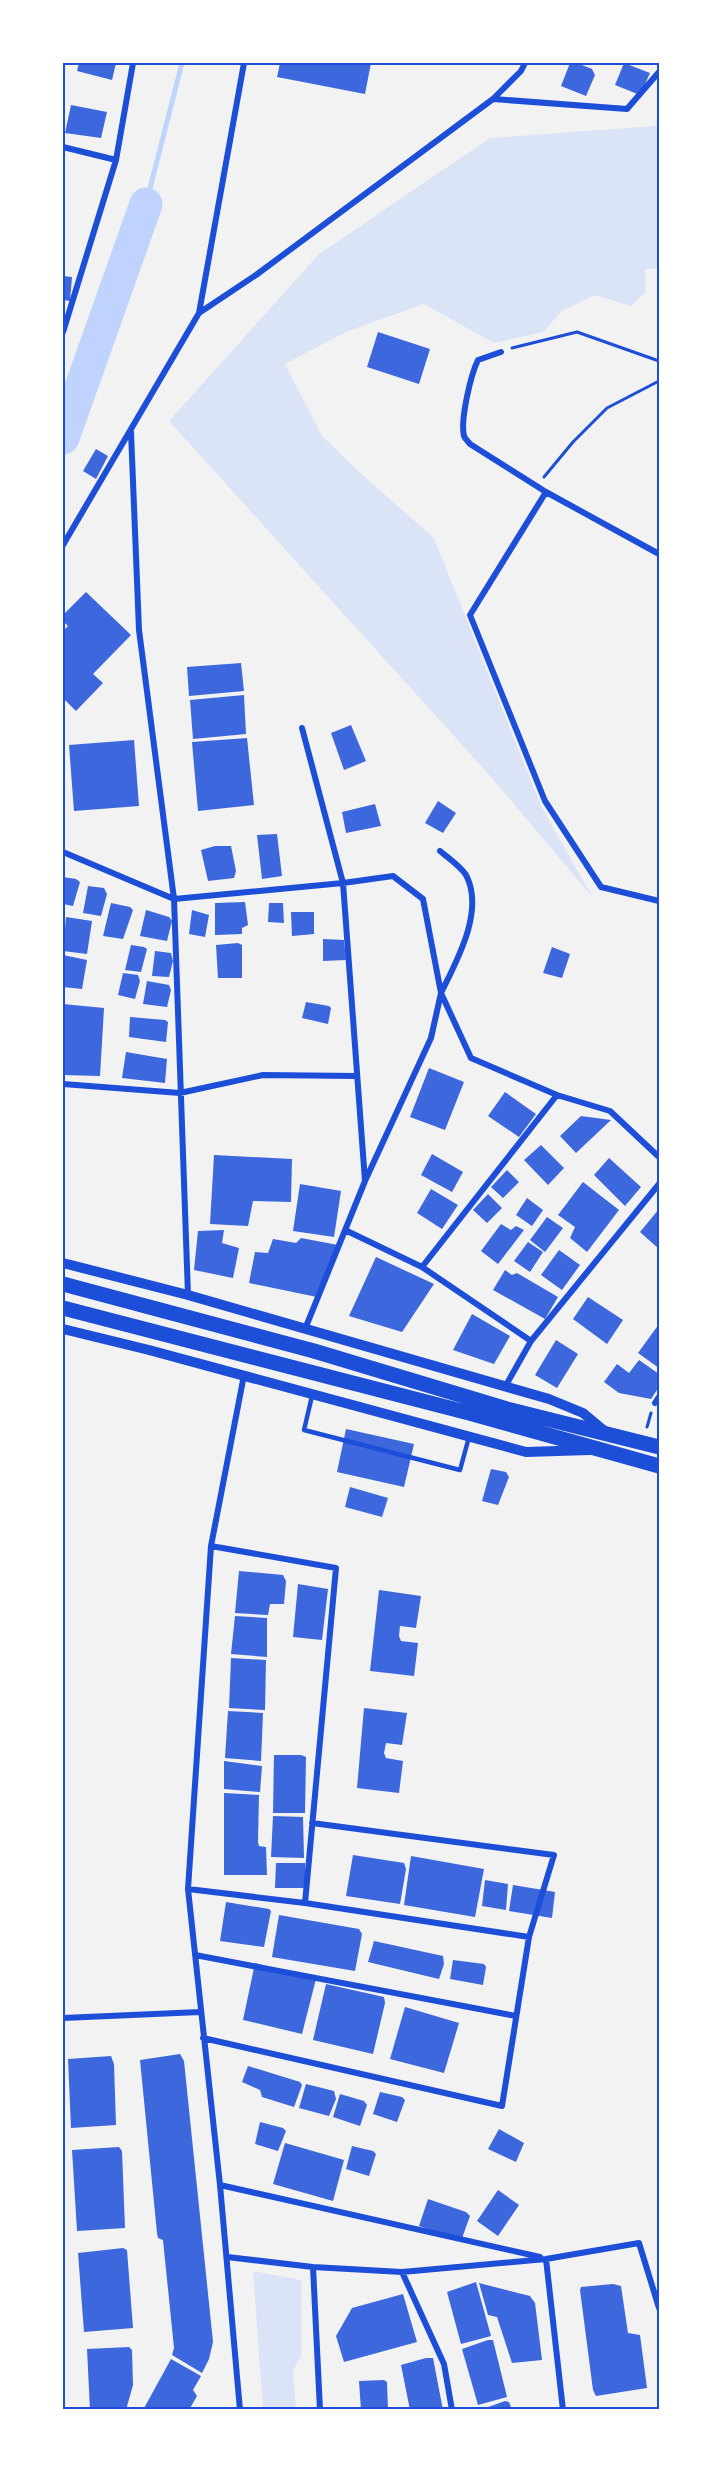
<svg xmlns="http://www.w3.org/2000/svg" width="722" height="2473" font-family="'Titillium Web',sans-serif">
<style>
.green{fill:#dbe4f7}
.lines{fill:none;stroke-linecap:round;stroke-linejoin:round}
.stream{stroke:#bfd3fe;stroke-width:5}
.river{stroke:#bfd3fe;stroke-width:33}
.building{fill:#3d67dc}
.path{stroke:#1d4ed8;stroke-width:3}
.service{stroke:#1d4ed8;stroke-width:4.5}
.minor{stroke:#1d4ed8;stroke-width:6}
.tertiary{stroke:#1d4ed8;stroke-width:10}
.primary{stroke:#1d4ed8;stroke-width:15}
.neatline{fill:none;stroke:#1d4ed8;stroke-width:2}
</style>
<rect width="100%" height="100%" fill="#f2f2f2"/>
<path class="green" d="M659 115V268L645 269V293L631 306 595 295 562 311 543 332 494 343 424 304 348 331 285 364 322 436 357 470 434 538 541 806 593 898 492 778 169 421 319 254 490 138 655 126Z
M253 2271 301 2280V2357L293 2370 296 2410H263Z"/>
<g class="lines">
<path class="stream" d="M146 204 182 63"/>
<path class="river" d="M63 438 146 204"/>
</g>
<path class="building" d="M79 63H116L112 80 77 71Z
M280 63H371L365 94 277 77Z
M570 63H577L592 69 595 75 586 96 561 86Z
M624 63 650 73 640 95 615 85Z
M71 105 107 112 101 138 65 133Z
M63 276 72 277 70 301 63 300Z
M378 332 430 349 419 384 367 367Z
M96 449 108 456 96 479 83 471Z
M86 592 131 635 93 674 103 683 76 711 63 698V631L68 626 63 621V615Z
M241 663 244 691 189 696 187 667Z
M244 695 246 734 193 739 190 700Z
M351 725 366 761 344 770 331 733Z
M247 738 254 805 198 811 192 742Z
M134 740 139 806 74 811 69 745Z
M438 801 456 813 443 833 425 823Z
M375 804 381 826 346 833 342 812Z
M277 834 282 876 262 879 257 835Z
M215 846H231L236 871 234 878 208 881 201 850Z
M63 877 76 879 80 882 73 906 63 904Z
M88 886 104 888 107 894 101 916 83 913Z
M245 902 248 925 242 928V934L215 935V903Z
M111 903 130 907 133 910 123 939 103 936Z
M269 903H283L284 923 268 922Z
M146 910 169 917 172 921 167 941 140 936Z
M192 910 209 915 205 937 189 934Z
M291 912H314V934L292 936Z
M66 917 92 921 87 954 63 951Z
M323 939 344 940 346 960 323 961Z
M238 943 242 945V978H218L216 945Z
M131 945 144 947 147 949 141 972 125 970Z
M552 947 570 954 562 978 543 973Z
M155 951 171 953 173 961 169 977 152 976Z
M63 955 87 960 82 989 63 987Z
M123 973 138 975 140 981 135 999 118 995Z
M147 981 169 985 171 990 167 1007 143 1004Z
M306 1002 329 1006 331 1008 328 1024 302 1018Z
M63 1004 104 1008 100 1076 63 1075Z
M130 1017 165 1020 168 1022 166 1042 129 1037Z
M126 1052 167 1059 165 1083 122 1078Z
M429 1068 464 1082 445 1130 410 1117Z
M505 1092 536 1114 519 1137 488 1116Z
M581 1116 611 1120 576 1153 560 1136Z
M541 1145 564 1168 548 1185 524 1160Z
M432 1154 463 1172 452 1192 421 1175Z
M214 1155 292 1159 291 1202 253 1201 248 1226 210 1224Z
M609 1158 641 1187 625 1206 594 1175Z
M507 1170 519 1182 503 1198 491 1187Z
M583 1182 619 1210 587 1252 570 1238 575 1227 558 1215Z
M300 1184 341 1191 334 1237 293 1231Z
M431 1189 458 1205 442 1229 417 1213Z
M488 1194 502 1208 487 1223 473 1210Z
M527 1198 543 1210 532 1226 516 1215Z
M659 1209V1249L640 1232Z
M547 1217 563 1228 545 1252 530 1240Z
M501 1224 511 1230 516 1226 524 1230 498 1264 481 1251Z
M224 1230 222 1243 239 1248 233 1278 194 1270 198 1231Z
M301 1238 338 1245 317 1297 249 1283 255 1252 268 1253 273 1239 296 1243Z
M528 1242 543 1252 530 1272 514 1261Z
M559 1250 580 1265 562 1290 541 1275Z
M376 1257 434 1284 402 1332 349 1316Z
M505 1270 512 1275 517 1273 558 1297 545 1319 493 1290Z
M588 1297 623 1320 607 1344 573 1319Z
M472 1314 510 1336 494 1364 453 1350Z
M659 1324V1368L638 1353Z
M556 1340 578 1354 557 1388 535 1375Z
M639 1360 659 1374V1387L651 1399 619 1393 604 1382 617 1364 629 1373Z
M346 1429 414 1444 404 1487 337 1472Z
M491 1469 506 1472 509 1477 498 1505 482 1501Z
M350 1487 388 1498 382 1517 345 1507Z
M239 1571 283 1575 286 1581 284 1604H270L268 1615 235 1613Z
M298 1584 328 1589 322 1640 293 1637Z
M379 1590 421 1596 416 1628 400 1626 399 1636 401 1641 418 1643 414 1676 370 1671Z
M235 1616 267 1618V1657L231 1654Z
M231 1658 266 1660 265 1710 229 1708Z
M364 1708 407 1713 402 1745 386 1743 384 1753 386 1758 403 1761 399 1793 357 1788Z
M228 1711 263 1713 261 1761 225 1758Z
M274 1755H301L306 1757 305 1813H273Z
M224 1761 262 1766 260 1792 224 1789Z
M224 1793 259 1795 258 1842 259 1846 266 1847 267 1875H224Z
M273 1816 303 1817 304 1858 271 1857Z
M353 1855 404 1863 406 1869 400 1904 346 1896Z
M411 1856 484 1869 475 1917 404 1905Z
M276 1863H305L306 1888H275Z
M485 1880 508 1884 506 1910 482 1906Z
M513 1885 555 1892 552 1918 509 1911Z
M226 1902 269 1909 271 1911 264 1947 220 1941Z
M279 1915 359 1929 362 1934 355 1971 272 1957Z
M374 1941 443 1956 444 1964 439 1979 368 1962Z
M453 1960 484 1964 486 1967 483 1985 450 1979Z
M255 1963 316 1979 302 2034 243 2020Z
M326 1984 384 1997 385 2003 373 2054 313 2040Z
M405 2007 459 2023 444 2073 390 2059Z
M180 2054 184 2061 213 2342 209 2359 202 2373 172 2355 174 2348 163 2240 158 2238 157 2233 140 2060Z
M111 2056 114 2064 116 2125 71 2128 68 2059Z
M248 2066 300 2082 302 2085 294 2107 262 2097 260 2090 242 2082Z
M306 2084 334 2091 336 2099 329 2116 299 2108Z
M380 2092 402 2097 405 2100 397 2122 373 2114Z
M340 2094 364 2101 367 2105 360 2126 333 2117Z
M260 2122 283 2128 286 2131 278 2151 255 2144Z
M499 2129 524 2143 516 2162 488 2149Z
M285 2143 344 2160 333 2201 273 2184Z
M352 2146 373 2151 376 2154 369 2176 346 2169Z
M119 2147 122 2151 125 2228 77 2231 72 2150Z
M498 2190 519 2205 498 2236 477 2221Z
M428 2199 466 2212 470 2216 461 2241 419 2226Z
M123 2248 127 2250 133 2328 84 2332 78 2253Z
M476 2282 491 2336 461 2344 447 2292Z
M479 2283 530 2296 535 2303 542 2360 512 2363 497 2317 488 2315Z
M613 2284 621 2286 628 2333 640 2335 647 2388 596 2396 593 2390 580 2290 581 2287Z
M403 2294 417 2342 344 2362 336 2336 352 2308Z
M488 2340H493L507 2397 478 2405 462 2349Z
M129 2347 132 2350 133 2385 126 2410H90L87 2349Z
M426 2358H433L443 2410H410L401 2365Z
M171 2359 201 2376 193 2390 197 2396 189 2410H143Z
M384 2380 387 2382 388 2410H361L359 2381Z
M505 2401 509 2402 512 2410H480Z"/>
<g class="lines">
<path class="path" d="M512 348 577 332 659 361
M544 477 573 442 607 408 659 381
M647 1427 651 1413"/>
<path class="service" d="M312 1396 304 1430 460 1470 469 1437"/>
<path class="minor" d="M493 99 627 109 659 72
M63 147 116 160
M199 313 256 275 493 99 521 71 525 63
M63 332 116 160 133 63
M501 352 478 360C471 374 460 420 464 436 465 439 468 441 470 444L546 492 659 554
M131 432 139 630 174 899 188 1295
M546 492 470 615 545 801 601 887 659 901
M63 545 199 313 244 63
M302 728 343 883 365 1181 305 1329
M440 851C448 858 463 868 467 877 484 913 456 962 441 993L471 1058 557 1095 610 1111 659 1157
M63 852 174 899 343 883 393 876 423 899 441 993 431 1038 365 1181
M63 1084 180 1093 263 1075 356 1076
M345 1230 422 1267 531 1341
M422 1267 557 1095
M505 1387 531 1341 659 1184
M655 1403 659 1397
M211 1546 336 1568 305 1903
M188 1889 305 1903 529 1937
M195 1955 516 2016
M63 2018 200 2012
M203 2038 502 2106 529 1937 554 1855 312 1823
M220 2185 540 2257
M227 2257 313 2267 402 2272 546 2259 639 2243 659 2308
M546 2259 563 2410
M313 2267 320 2410
M402 2272 444 2364 452 2410
M240 2410 220 2185 188 1889 211 1546 244 1375"/>
<path class="tertiary" d="M63 1263 188 1295 549 1399 583 1413 607 1433
M63 1329 149 1350 526 1452 589 1450"/>
<path class="primary" d="M63 1284 314 1351 507 1409 659 1447
M63 1308 469 1413 659 1466"/>
</g>
<rect width="722" height="2473" fill="none" stroke="#ffffff" stroke-width="129"/>
<rect x="64" y="64" width="594" height="2344" class="neatline"/>
</svg>
